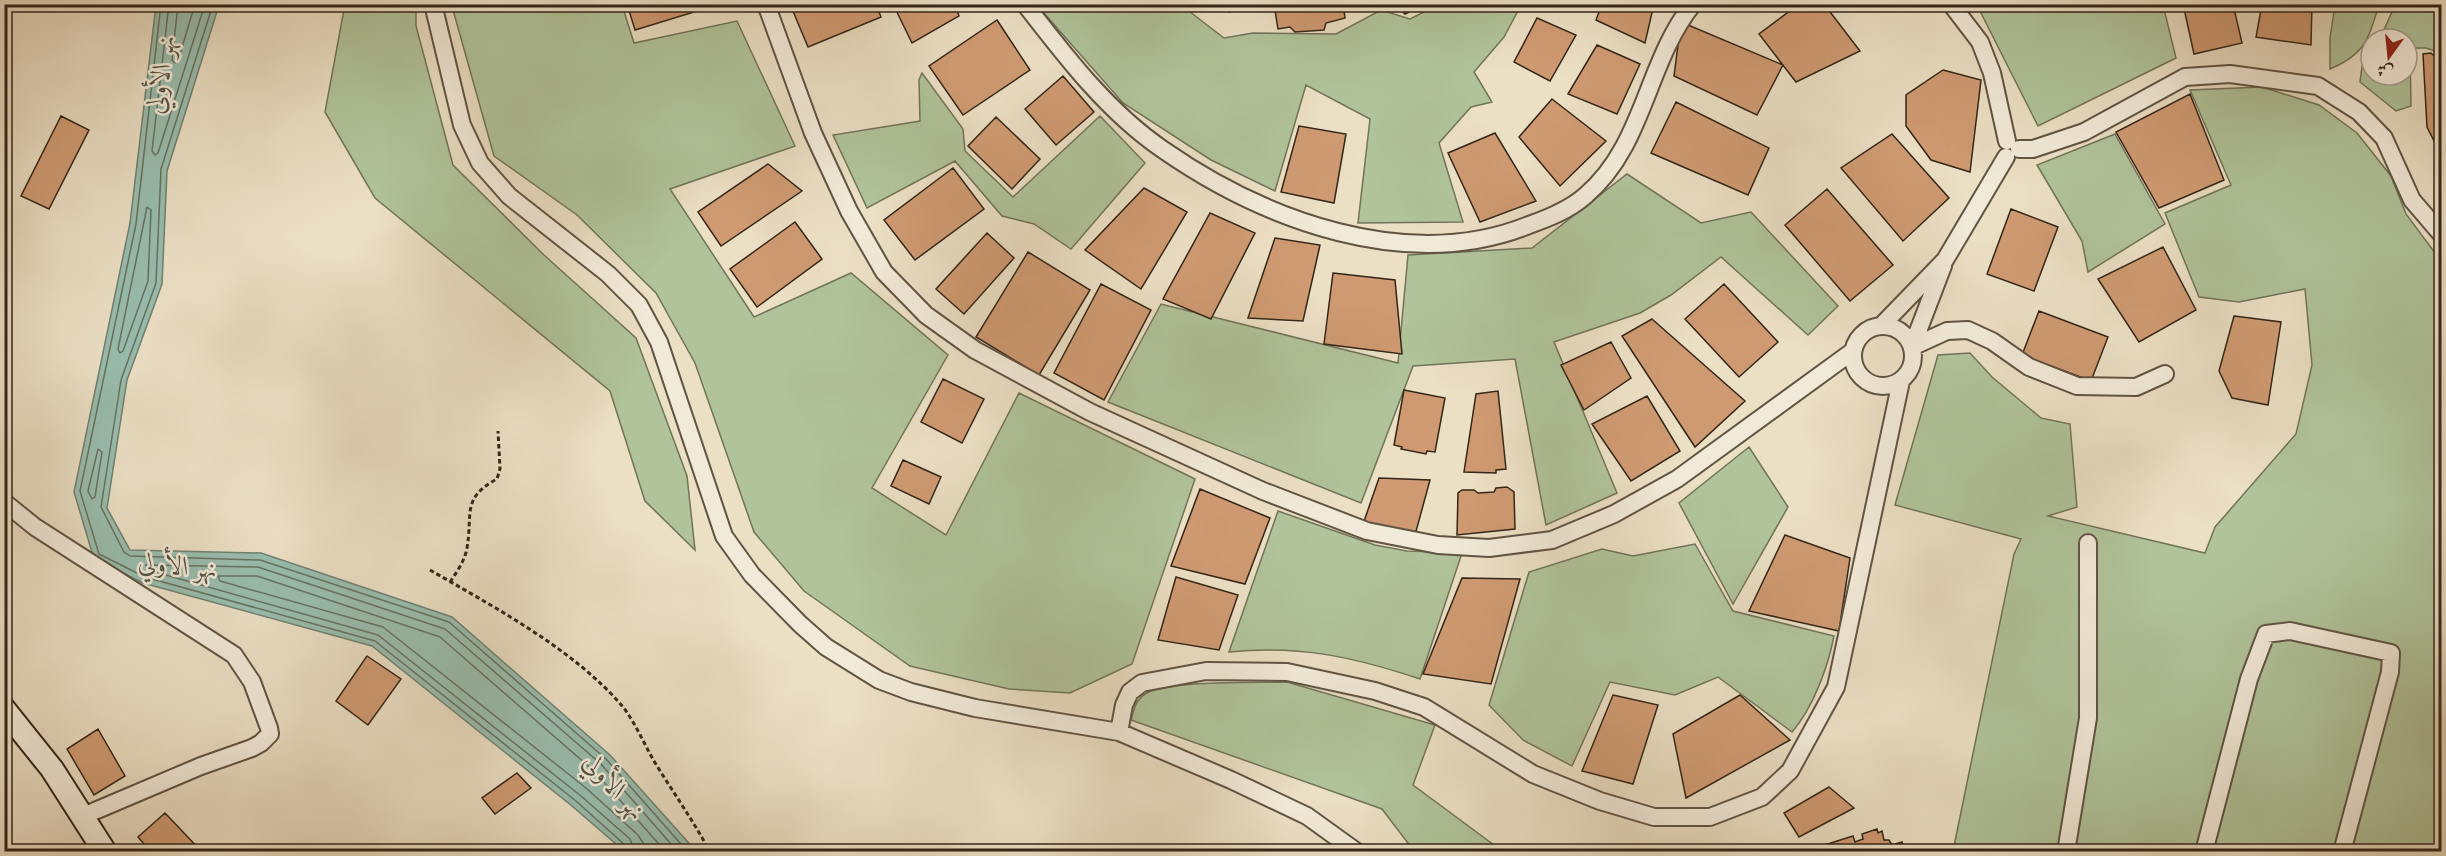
<svg xmlns="http://www.w3.org/2000/svg" width="2446" height="856" font-family="'Sorts Mill Goudy',Amiri,serif">
<style>
.green{fill:#b0c39a;stroke:#727459;stroke-width:1.5}
.water{fill:#99bdae;stroke:#708172;stroke-width:1.5}
.lines{fill:none;stroke-linecap:round;stroke-linejoin:round}
.shore{stroke:#667263;stroke-width:1.5}
.building{fill:#cf9a72;stroke:#332618;stroke-width:1.5}
.street-casing{stroke:#615443;stroke-width:20}
.secondary-casing{stroke:#332618;stroke-width:26}
.path{stroke:#332618;stroke-width:3;stroke-dasharray:4.5 3;stroke-linecap:butt}
.street{stroke:#f2ead9;stroke-width:16}
.secondary{stroke:#f2ead9;stroke-width:22}
.labels{text-anchor:middle;stroke-width:5;stroke-linejoin:round;paint-order:stroke}
.water-label{font-size:26px;font-style:italic;fill:#525345;stroke:#f2ead9}
</style>
<rect width="100%" height="100%" fill="#ebdfc4"/>
<filter id="stains"><feTurbulence type="fractalNoise" baseFrequency=".00333" numOctaves="4"/><feColorMatrix values="0 0 0 0 .2 0 0 0 0 .09 0 0 0 0 .02 0 0 0 .5 -.17"/></filter>
<radialGradient id="worn" r=".72"><stop offset=".6" stop-color="#630" stop-opacity="0"/><stop offset="1" stop-color="#630" stop-opacity=".3"/></radialGradient>
<path class="green" d="M345 4 416 5V26L453 165 544 255 636 338 687 476 695 550 645 501 610 391 375 198 325 112Z
M453 4 622 5 634 43 737 21 795 146 670 189 754 317 851 273 948 355 872 488 946 535 1019 393 1195 479 1132 664 1070 693 1009 689 910 666 804 591 754 532 695 363 656 293 577 215 494 156 453 10Z
M1039 5H1181L1224 38 1253 33 1336 34 1381 10 1410 19 1438 5H1521L1504 37 1474 72 1492 102 1471 107 1439 143 1463 222 1358 223 1370 119 1306 85 1275 191 1211 160 1123 103 1043 12Z
M1977 5H2163L2176 58 2038 126Z
M2335 5H2379C2368 39 2366 54 2330 69V38Z
M2395 5H2442L2441 53 2426 48H2410L2411 106 2396 111 2360 82 2363 59 2371 50V75H2407V39H2380Z
M922 73 963 129 965 151 1013 197 1100 116 1145 163 1071 249 1034 224 1002 216 955 161 867 208 833 135 920 121 919 80Z
M2262 87 2319 105 2357 133 2391 176 2406 214 2441 261V851H1953L2014 554 2021 539 1895 505 1938 355 1970 353 1992 377 2041 418 2070 424 2077 507 2048 516 2205 553 2215 527 2296 434 2312 365 2305 289 2239 302 2199 297 2165 213 2231 185 2190 90Z
M2115 134 2165 224 2088 272 2082 241 2037 165Z
M1627 174 1701 223 1751 212 1838 306 1808 335 1721 257 1671 295 1640 313 1554 342 1617 493 1546 525 1515 359 1413 366 1361 503 1108 402 1161 304 1398 363 1408 255 1532 248Z
M1749 447 1788 507 1733 604 1679 503Z
M1278 511 1375 545 1407 551 1462 553 1420 679C1354 657 1300 645 1229 652Z
M1695 544 1733 611 1834 636C1828 667 1813 708 1792 732L1718 677 1675 695 1610 682 1572 766 1523 740 1489 705 1529 572 1602 549 1633 556Z
M1287 682 1435 725 1413 785 1502 851H1414L1382 809 1131 720C1134 708 1136 699 1147 693 1173 680 1255 683 1287 682Z"/>
<path class="water" d="M156 5H219L167 171 162 284 127 380 107 508 130 550 261 553 452 617 610 755 696 851H624L572 806 372 646 143 583 94 559 74 492 130 223Z"/>
<g class="lines">
<path class="shore" d="M161 4 136 224 80 491 99 554 145 577 375 641 576 801 625 845 627 852
M169 4 152 151 155 155 158 153 205 4
M178 4 172 60 175 63 178 61 195 4
M213 4 161 169 156 283 121 380 101 507 124 552 130 556 260 560 449 622 606 759 688 852
M147 207 151 210 148 281 123 351 120 353 118 349Z
M98 449 102 452 95 497 92 499 88 491Z
M635 852 630 839 581 796 378 635 148 570 146 565 258 567 445 629 601 764 678 852
M644 852 643 843 638 835 586 788 383 627 220 581 218 576H257L440 637 594 771 666 852"/>
</g>
<path class="building" d="M627 4H717V5L635 30Z
M790 4H876L881 17 808 47Z
M893 4H955L959 16 912 43Z
M1197 4H1232L1229 12 1215 6 1212 11Z
M1274 4H1343L1345 18 1326 23 1324 30 1295 32 1290 27 1278 29Z
M1395 4H1425L1405 14Z
M1602 4H1654L1645 43 1596 20Z
M1799 4H1824L1860 51 1796 82 1759 34Z
M2183 4H2233L2242 43 2194 54Z
M2262 4H2312L2311 45 2256 37Z
M1537 18 1576 35 1550 81 1514 62Z
M997 20 1030 70 963 115 929 66Z
M1681 22 1783 65 1757 115 1674 76Z
M1597 45 1640 64 1617 114 1568 94Z
M2431 53 2442 63V157L2427 127 2423 54Z
M1943 70 1981 80 1970 172 1931 160 1906 126V95Z
M1063 76 1094 112 1056 145 1025 109Z
M2190 94 2224 180 2159 208 2116 132Z
M1552 99 1606 141 1560 186 1519 137Z
M1676 102 1769 148 1748 195 1651 153Z
M61 116 89 130 49 209 21 196Z
M996 117 1040 159 1012 189 968 146Z
M1299 126 1346 134 1334 203 1281 192Z
M1495 133 1536 201 1480 222 1448 153Z
M1892 134 1949 198 1903 241 1841 168Z
M768 164 802 191 721 246 698 212Z
M953 168 984 209 915 260 884 220Z
M1144 188 1187 212 1141 289 1085 250Z
M1827 189 1893 265 1850 301 1785 225Z
M2011 209 2058 227 2034 291 1987 274Z
M1210 213 1255 233 1211 319 1163 299Z
M795 222 822 259 757 307 730 269Z
M987 233 1014 258 964 314 936 289Z
M1275 238 1320 245 1303 321 1248 318Z
M2163 247 2196 310 2139 342 2098 279Z
M1028 252 1090 290 1039 375 976 337Z
M1333 273 1395 280 1402 354 1324 344Z
M1101 284 1151 310 1104 400 1054 373Z
M1724 284 1778 342 1739 377 1685 319Z
M2039 311 2108 337 2091 381 2022 355Z
M2234 316 2281 322 2268 405 2232 398 2219 371Z
M1652 319 1745 401 1695 447 1622 336Z
M1611 342 1631 378 1584 410 1561 365Z
M943 379 984 399 962 443 921 422Z
M1404 390 1445 398 1435 452 1427 451 1426 454 1401 449 1402 447 1394 445Z
M1498 391 1506 469 1496 470V473L1464 472 1476 394Z
M1647 396 1680 451 1631 481 1592 424Z
M903 460 941 477 929 504 891 486Z
M1379 478 1430 480 1415 535 1362 527Z
M1507 487 1514 492 1515 529 1457 535 1458 493 1462 490H1474L1478 493 1494 492 1496 488Z
M1200 489 1270 518 1245 584 1171 566Z
M1785 535 1850 558 1839 631 1749 611Z
M1176 577 1238 595 1219 650 1158 640Z
M1462 578 1520 579 1491 684 1423 674Z
M367 656 401 679 368 725 336 701Z
M1613 695 1658 705 1633 784 1582 771Z
M1740 695 1790 740 1686 798 1673 734Z
M98 729 125 776 94 795 67 749Z
M517 773 531 788 495 814 482 798Z
M1829 787 1854 808 1799 837 1784 813Z
M165 813 202 852H151L138 837Z
M1877 829 1878 833 1882 831 1884 840H1889L1892 845 1902 842 1905 852H1816L1815 848 1853 836 1855 842 1863 839 1862 834Z"/>
<g class="lines">
<defs>
<path id="street" d="M433 4 462 125 480 163 509 196 608 274 639 305 659 342 724 536 752 575 800 624 826 647 879 680 911 692 975 708 1119 732 1231 780 1307 816 1357 852
M766 4 813 133 849 211 884 272 926 315 975 350 1090 412 1263 491 1367 531 1438 545 1489 548 1552 540 1614 514 1677 479 1853 351
M1025 4C1066 57 1107 111 1162 149 1264 220 1407 274 1529 225 1549 218 1569 210 1585 196 1645 145 1646 62 1693 4
M1951 4 1980 42 1992 73 2007 141
M2019 149H2033L2084 132 2185 77 2230 74 2318 86 2359 112 2384 138 2412 200 2442 235
M1882 325 1945 260 2006 157
M1853 356a30 30 0 1 1 60 0a30 30 0 1 1-60 0Z
M1912 347 1947 331 1968 330 1992 341 2029 367 2077 386 2136 387 2165 374
M1912 347 1943 266
M4 502 35 527 234 655 252 682 269 728 270 734 261 743 252 748 201 766 83 816
M1119 732 1124 705 1130 692 1142 683 1206 671 1287 672 1375 691 1424 707 1533 774 1600 801 1654 817H1710L1762 797 1790 771 1836 687 1901 381
M2066 852 2088 718V543
M2204 852 2249 679 2266 634 2290 631 2391 653 2390 672 2342 852"/>
<path id="secondary" d="M4 709 52 769 105 852"/>
</defs>
<use href="#street" class="street-casing"/>
<use href="#secondary" class="secondary-casing"/>
<path class="path" d="M430 570C494 607 575 650 623 707 637 725 645 747 657 766 675 795 694 822 710 852
M450 582C457 572 465 560 467 548 473 514 461 498 497 479L500 469 498 431"/>
<use href="#street" class="street"/>
<use href="#secondary" class="secondary"/>
</g>
<g class="labels">
<g class="water-label">
<text transform="translate(160 74) rotate(-81)" y="9">نهر الأولي</text>
<text transform="translate(178 565) rotate(6)" y="9">نهر الأولي</text>
<text transform="translate(615 786) rotate(48)" y="9">نهر الأولي</text>
</g>
</g>
<rect width="2446" height="856" fill="none" stroke="#ebdfc4" stroke-width="24"/>
<rect x="6" y="6" width="2434" height="844" fill="none" stroke="#332618" stroke-width="3"/>
<rect x="12" y="12" width="2422" height="832" fill="none" stroke="#332618" stroke-width="1.5"/>
<g transform="translate(2389 57) rotate(195)"><circle r="28" fill="#f2ead9" stroke="#a69c8c" stroke-width="1.5"/>
<path d="M0-4.5L10 22L0 15L-10 22Z" fill="#8f2418"/>
<text y="-9" font-size="16" font-weight="bold" text-anchor="middle" fill="#332618">ش</text>
</g>
<rect width="100%" height="100%" filter="url(#stains)"/>
<rect width="100%" height="100%" fill="url(#worn)"/>
</svg>
